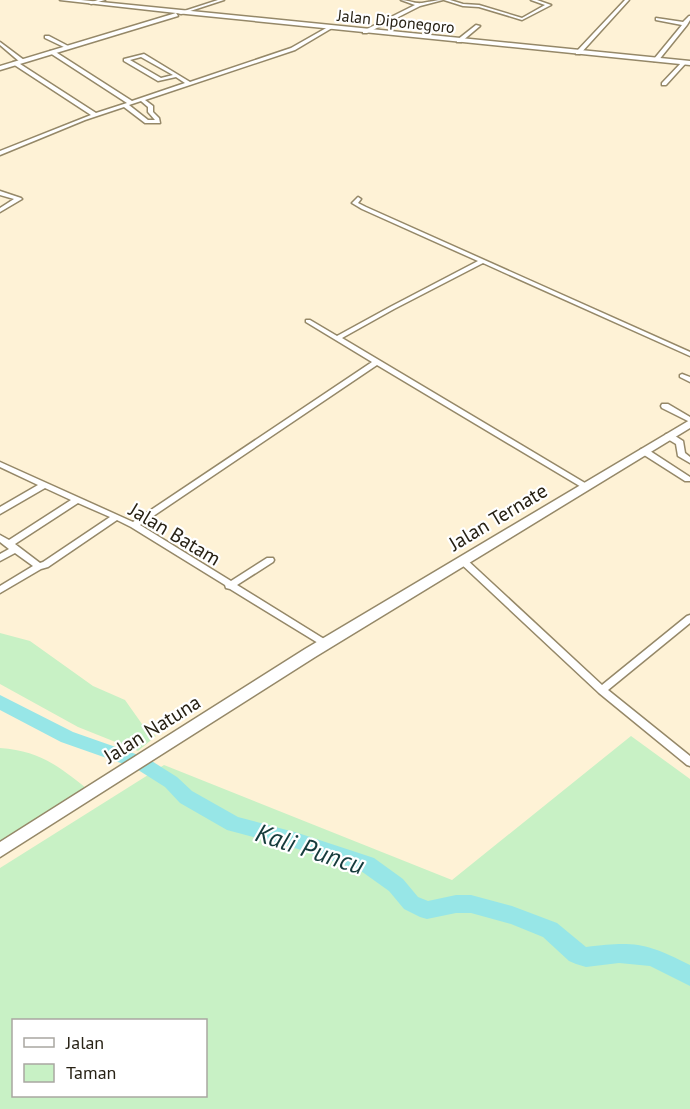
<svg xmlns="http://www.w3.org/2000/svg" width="690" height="1109" font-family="'PT Sans',sans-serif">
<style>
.green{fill:#c8f1c5;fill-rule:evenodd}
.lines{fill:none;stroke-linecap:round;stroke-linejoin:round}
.river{fill:#97e6e7;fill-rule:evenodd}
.street-casing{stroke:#958868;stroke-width:3}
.secondary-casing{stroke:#958868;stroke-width:3}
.street{fill:#fff;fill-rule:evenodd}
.secondary{fill:#fff;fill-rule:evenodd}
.labels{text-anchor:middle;stroke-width:4.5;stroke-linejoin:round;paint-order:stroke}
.far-street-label{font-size:16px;fill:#282215;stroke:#fff}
.street-label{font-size:20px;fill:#282215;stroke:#fff}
.near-water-label{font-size:26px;font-style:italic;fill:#153b3c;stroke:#fff}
</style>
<rect width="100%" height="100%" fill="#fef2d6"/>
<path class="green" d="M0 633 30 641 93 686 125 700 142 724 156 736 138 751 78 727 0 684Z
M631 736 690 779V1109H0V868L164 765 452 880ZM14 1020H206V1096H14Z
M0 748C39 751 57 765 86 788L0 842Z"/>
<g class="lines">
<path class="river" d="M0 695 73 732 147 758 177 777 192 791 238 817 298 833 374 858 403 879 418 897 428 901 456 895H471L512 906 557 923 586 947C635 941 646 943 690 965V986L650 966 619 963 586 967 576 964 569 961 543 937 511 924 471 913H456L427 919 420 917 404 909 389 891 361 871 298 849 227 830 180 803 165 787 135 768 61 742 0 710Z"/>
<defs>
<path id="street" d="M98 0H105L91 4 89 3Z
M218 0H224L181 14 178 13Z
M401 0C408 0 415 4 422 3 429 2 436 0 443 0L420 6 367 33H363V31L415 5Z
M444 0H450L463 4 479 5 522 18 545 5 531 0H537L551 5 522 20 479 7 463 6Z
M625 0H629L580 54H576V52Z
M689 16H690V20L687 25 658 61H654V59L682 25 656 20V18L683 22Z
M476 25 480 26 461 42H457V40Z
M328 27 332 28 295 50 145 100 153 106V112L159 118 160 123H145L124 107 85 120 0 155V151L91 115 13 64V62H17L96 113 127 103 50 53V51H54L132 101 185 83 176 77 158 81 124 61V59L144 54 190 82 291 48ZM141 57 173 75 161 78 130 60ZM141 101 148 107V112L155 120H148L129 105Z
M45 36H49L70 47 66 48 45 38Z
M0 42 24 60V62H20L0 45Z
M682 62 686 63 666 85H662V83Z
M0 191 21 198 22 199 0 212V208L14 199 0 195Z
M358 197 361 199 358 203 366 207 690 352V356L483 263 394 309 342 338 590 486 586 489 583 488 377 365 140 525 231 581 267 558H273L274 560 273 562 237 585 329 642 330 644 329 646H323L230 589 226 588 225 585 131 527 117 520 48 567 41 569 0 593V586L33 566 15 553 0 561V554L9 549 0 542V535L9 540 71 500 45 488 0 514V507L38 485 0 467V462L133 522 372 362 306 322V320H310L337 336 390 307 478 261 362 209 352 203ZM78 503 110 517 43 562 40 563 15 544Z
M682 374 690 377V382L680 377V375Z
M662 404H668L690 417V422L662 408 661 406Z
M666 434H672L683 441 685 453 690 457V463L678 456 676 444 666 438 665 436Z
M641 449H647L690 477V481H685L641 453 640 451Z
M463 558 466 559 602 685 687 616 690 615V623L608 690 690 756V766L687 765 599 693 460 563 459 561 460 559Z"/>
<path id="secondary" d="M60 0H81L690 61V65L176 13 178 16 0 70V66L176 13Z
M690 420V428L315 657 0 857V842L305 649Z"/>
</defs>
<use href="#street" class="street-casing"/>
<use href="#secondary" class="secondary-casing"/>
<use href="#street" class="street"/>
<use href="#secondary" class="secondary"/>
</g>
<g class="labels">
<g class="far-street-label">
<text transform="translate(396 21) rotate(6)" y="6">Jalan Diponegoro</text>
</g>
<g class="street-label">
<text transform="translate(498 517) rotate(-31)" y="7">Jalan Ternate</text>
<text transform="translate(175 534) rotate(31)" y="7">Jalan Batam</text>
<text transform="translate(152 729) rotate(-32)" y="7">Jalan Natuna</text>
</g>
<g class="near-water-label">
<text transform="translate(310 849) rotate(18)" y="9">Kali Puncu</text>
</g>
</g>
<rect x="12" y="1019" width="195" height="78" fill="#ffffff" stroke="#a9a7a1" stroke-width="1.5"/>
<rect x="24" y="1038" width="30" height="9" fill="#ffffff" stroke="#a9a7a1" stroke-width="1.5"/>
<text x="66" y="1049" font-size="18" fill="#282215">Jalan</text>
<rect x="24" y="1064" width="30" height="18" fill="#c8f1c5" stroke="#a9a7a1" stroke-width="1.5"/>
<text x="66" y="1079" font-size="18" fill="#282215">Taman</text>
</svg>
